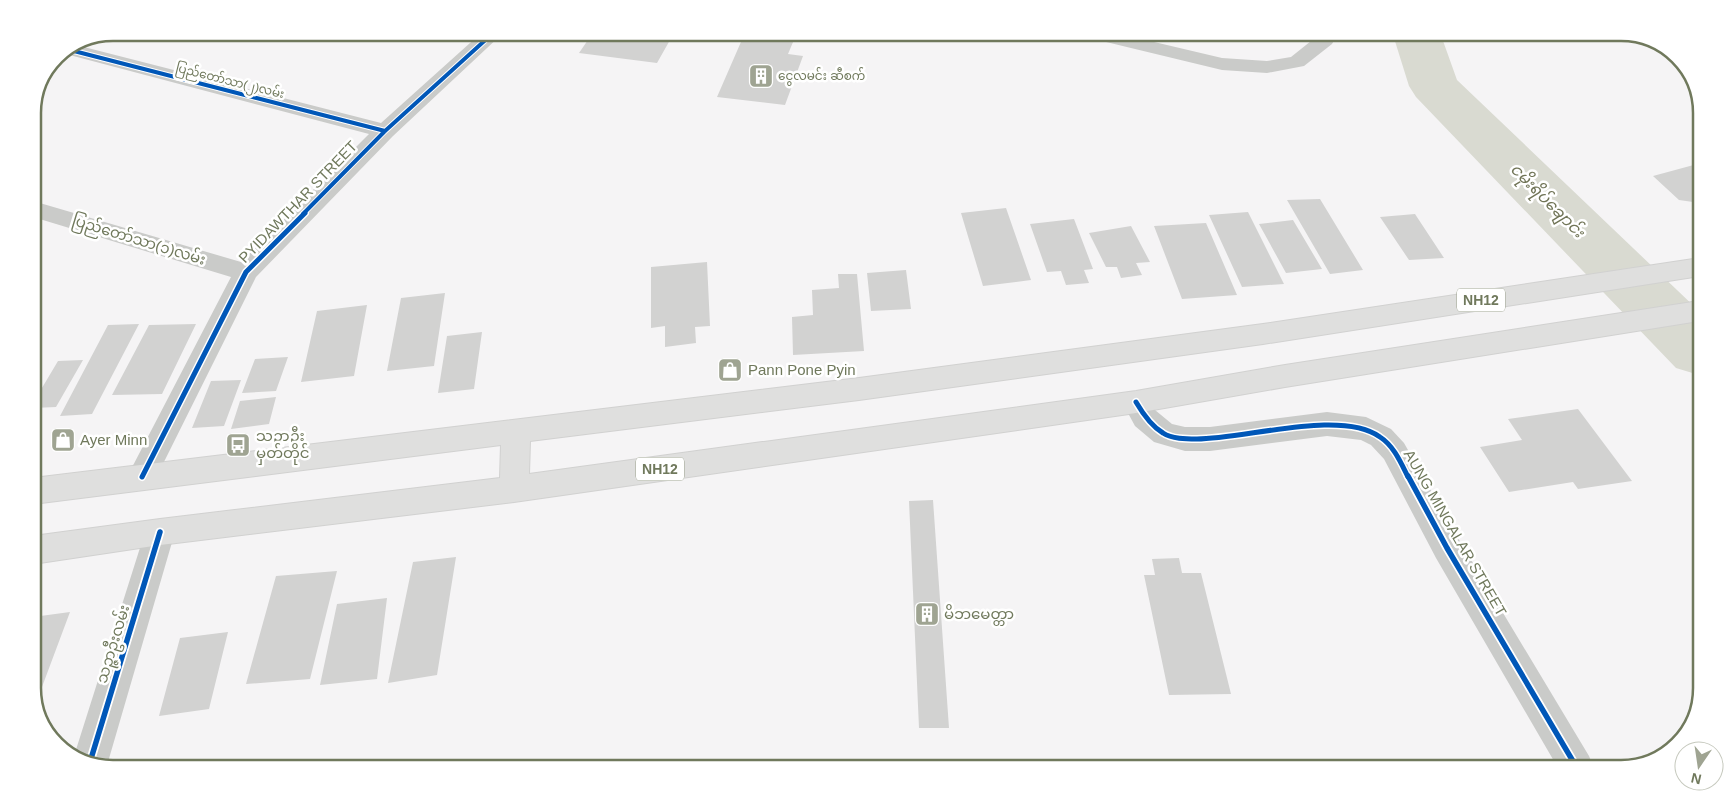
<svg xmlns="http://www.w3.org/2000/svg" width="1734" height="801" font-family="Helvetica,'Noto Sans Myanmar',sans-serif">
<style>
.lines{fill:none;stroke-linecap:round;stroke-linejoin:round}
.river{fill:#d9dad1;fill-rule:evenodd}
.building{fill:#d2d2d1}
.highway-casing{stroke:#d1d1d0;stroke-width:2}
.minor{fill:#cacbc9;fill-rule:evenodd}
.highway{fill:#dfdfde;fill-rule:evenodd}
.cycleway-far2-casing{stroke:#fff;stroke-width:6}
.cycleway-far1-casing{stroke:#fff;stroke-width:8}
.cycleway-casing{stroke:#fff;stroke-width:9}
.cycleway-far2{stroke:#0057b8;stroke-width:4}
.cycleway-far1{stroke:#0057b8;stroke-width:5}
.cycleway{stroke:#0057b8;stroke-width:5.5}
.labels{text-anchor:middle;stroke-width:5;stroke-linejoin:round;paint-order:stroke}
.far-poi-label{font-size:12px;fill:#70795c;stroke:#fff;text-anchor:start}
.far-street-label{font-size:12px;fill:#70795c;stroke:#fff}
.shield{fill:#fff;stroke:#9ba18d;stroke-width:1}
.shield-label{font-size:14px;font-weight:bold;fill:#70795c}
.street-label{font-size:15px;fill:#70795c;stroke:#fff}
.poi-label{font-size:15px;fill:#70795c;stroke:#fff;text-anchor:start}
.water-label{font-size:16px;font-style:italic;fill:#707456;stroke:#fff}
.rim{fill:none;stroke:#70795c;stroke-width:2.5}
</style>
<rect width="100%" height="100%" fill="#f5f4f5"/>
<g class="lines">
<path class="river" d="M1394 38H1442L1457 80 1699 311V375L1676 368 1416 97 1409 86Z"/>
</g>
<path class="building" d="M592 34 661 35 658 39 670 40 657 63 579 53Z
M744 35H796L788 54 803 56 785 105 717 97Z
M1701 163 1700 203 1679 200 1653 176Z
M1320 199 1363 270 1330 274 1287 200Z
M1006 208 1031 280 983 286 961 213Z
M1248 212 1284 284 1242 287 1209 215Z
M1415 214 1444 258 1409 260 1380 217Z
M1074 219 1093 269 1084 270 1089 283 1066 285 1061 271 1047 272 1030 224Z
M1293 220 1322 269 1286 273 1259 224Z
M1206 223 1237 295 1182 299 1154 226Z
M1131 226 1150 262 1136 263 1142 275 1121 278 1117 267H1106L1089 233Z
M707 262 710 326 695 327 696 343 665 347V326L651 328V267Z
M906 270 911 309 871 311 867 273Z
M838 274H857L864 351 793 355 792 317 813 315 812 290 839 288Z
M445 293 434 366 387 371 401 298Z
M367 305 354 376 301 382 317 311Z
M139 324 92 414 60 416 108 325Z
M196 324 162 394 112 395 149 325Z
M482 332 474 389 438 393 447 336Z
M288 357 276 391 242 393 255 359Z
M83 360 56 407 33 408V403L58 361Z
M241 380 224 426 192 428 211 381Z
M276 397 269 424 231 429 240 401Z
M1578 409 1632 481 1578 489 1573 482 1509 492 1480 447 1522 440 1508 419Z
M933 500 949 728H919L909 501Z
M456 557 437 675 388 683 413 562Z
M1179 558 1182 573H1201L1231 694 1169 695 1144 575H1155L1152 559Z
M337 571 310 679 246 684 276 576Z
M387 598 377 679 320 685 337 604Z
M70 612 36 703 33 693V617Z
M228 632 209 709 159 716 180 638Z"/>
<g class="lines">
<defs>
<path id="highway" d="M1700 258V276L1263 344 859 400 530 441 529 474 1136 391 1285 365 1699 301V321L1285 387 1136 413 514 502 160 545 33 564V536L160 519 500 478 501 445 33 504V478L859 378 1263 324Z"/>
</defs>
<use href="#highway" class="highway-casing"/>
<path class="minor" d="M480 34H502L393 136 256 277 152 486 142 489 132 486 127 477 231 277 33 217V201L241 262 369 134 62 53 80 46 381 123Z
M1099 37H1133L1222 58 1267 61 1291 57 1316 37H1336L1332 44 1304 66 1267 73 1222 70 1102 41Z
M1136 391 1146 394 1155 410 1172 424 1185 427H1210L1327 412 1366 417 1391 429 1404 443 1458 538 1589 756 1594 768H1558L1436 558 1384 459 1371 445 1361 440 1327 436 1210 451H1185L1154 442 1135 426 1122 402 1126 394Z
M160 519 171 522 175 532 108 762H82L74 756 145 532 149 522Z"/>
<use href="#highway" class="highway"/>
<defs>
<path id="cycleway-far2" d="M70 50 385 131
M303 214 385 131 492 34"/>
<path id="cycleway-far1" d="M1136 402C1143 414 1151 426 1163 433 1172 439 1186 439 1197 439 1245 439 1341 409 1380 437 1394 446 1401 463 1408 477
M142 477 246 272 305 213"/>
<path id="cycleway" d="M1408 476 1447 548 1577 768
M90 762 160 532"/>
</defs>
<use href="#cycleway-far2" class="cycleway-far2-casing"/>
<use href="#cycleway-far1" class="cycleway-far1-casing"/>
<use href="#cycleway" class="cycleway-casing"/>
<use href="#cycleway-far2" class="cycleway-far2"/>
<use href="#cycleway-far1" class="cycleway-far1"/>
<use href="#cycleway" class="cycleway"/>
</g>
<defs>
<symbol id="building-square" viewBox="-11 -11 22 22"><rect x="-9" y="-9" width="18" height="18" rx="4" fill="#9fa492" stroke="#fff"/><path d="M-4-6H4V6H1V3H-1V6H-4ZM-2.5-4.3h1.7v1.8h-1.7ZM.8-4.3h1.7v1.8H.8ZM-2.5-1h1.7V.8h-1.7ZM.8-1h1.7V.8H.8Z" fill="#fff"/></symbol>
<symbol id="shop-square" viewBox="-11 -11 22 22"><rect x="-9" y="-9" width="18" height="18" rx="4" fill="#9fa492" stroke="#fff"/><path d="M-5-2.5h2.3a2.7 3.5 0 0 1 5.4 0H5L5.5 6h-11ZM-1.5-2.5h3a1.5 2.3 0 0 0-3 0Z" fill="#fff"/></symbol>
<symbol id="bus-square" viewBox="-11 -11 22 22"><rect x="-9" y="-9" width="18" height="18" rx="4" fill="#9fa492" stroke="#fff"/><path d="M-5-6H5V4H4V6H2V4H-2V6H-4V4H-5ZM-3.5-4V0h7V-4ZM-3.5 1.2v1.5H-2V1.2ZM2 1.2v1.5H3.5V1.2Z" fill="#fff"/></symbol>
</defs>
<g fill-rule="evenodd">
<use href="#building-square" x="747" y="62" width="28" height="28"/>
<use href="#shop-square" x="716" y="356" width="28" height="28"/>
<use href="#shop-square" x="49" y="426" width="28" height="28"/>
<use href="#bus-square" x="224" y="431" width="28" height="28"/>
<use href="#building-square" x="913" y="600" width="28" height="28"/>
</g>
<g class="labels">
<g class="far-poi-label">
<text x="778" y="80">ငွေလမင်း ဆီစက်</text>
</g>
<g class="far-street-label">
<text transform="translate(230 81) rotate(14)" y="4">ပြည်တော်သာ(၂)လမ်း</text>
</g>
<g class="shield">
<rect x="1457" y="288.5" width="48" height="23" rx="4"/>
<rect x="636" y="457.5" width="48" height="23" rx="4"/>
</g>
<g class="shield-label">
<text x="1481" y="305">NH12</text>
<text x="660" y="474">NH12</text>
</g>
<g class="street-label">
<text transform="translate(298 202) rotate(-46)" y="5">PYIDAWTHAR STREET</text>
<text transform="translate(139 240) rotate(17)" y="5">ပြည်တော်သာ(၁)လမ်း</text>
<text transform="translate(1455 533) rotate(60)" y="5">AUNG MINGALAR STREET</text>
<text transform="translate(113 644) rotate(-73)" y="5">သဉ္ဇာဦးလမ်း</text>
</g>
<g class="poi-label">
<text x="748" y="375">Pann Pone Pyin</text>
<text x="256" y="441">သဉ္ဇာဦး<tspan x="256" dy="17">မှတ်တိုင်</tspan></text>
<text x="80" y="445">Ayer Minn</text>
<text x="944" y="619">မိဘမေတ္တာ</text>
</g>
<g class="water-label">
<text transform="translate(1548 200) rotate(45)" y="6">ငမိုးရိပ်ချောင်း</text>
</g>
</g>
<path d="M0 0H1734V801H0ZM113 41H1621A72 72 0 0 1 1693 113V688A72 72 0 0 1 1621 760H113A72 72 0 0 1 41 688V113A72 72 0 0 1 113 41Z" fill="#fff" fill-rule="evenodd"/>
<path class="rim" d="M113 41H1621A72 72 0 0 1 1693 113V688A72 72 0 0 1 1621 760H113A72 72 0 0 1 41 688V113A72 72 0 0 1 113 41Z"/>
<g transform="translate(1699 766) rotate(193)"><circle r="24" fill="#ffffff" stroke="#c6c9be"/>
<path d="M0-4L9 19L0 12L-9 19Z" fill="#9fa492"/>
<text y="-8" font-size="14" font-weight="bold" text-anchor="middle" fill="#70795c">N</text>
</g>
</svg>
